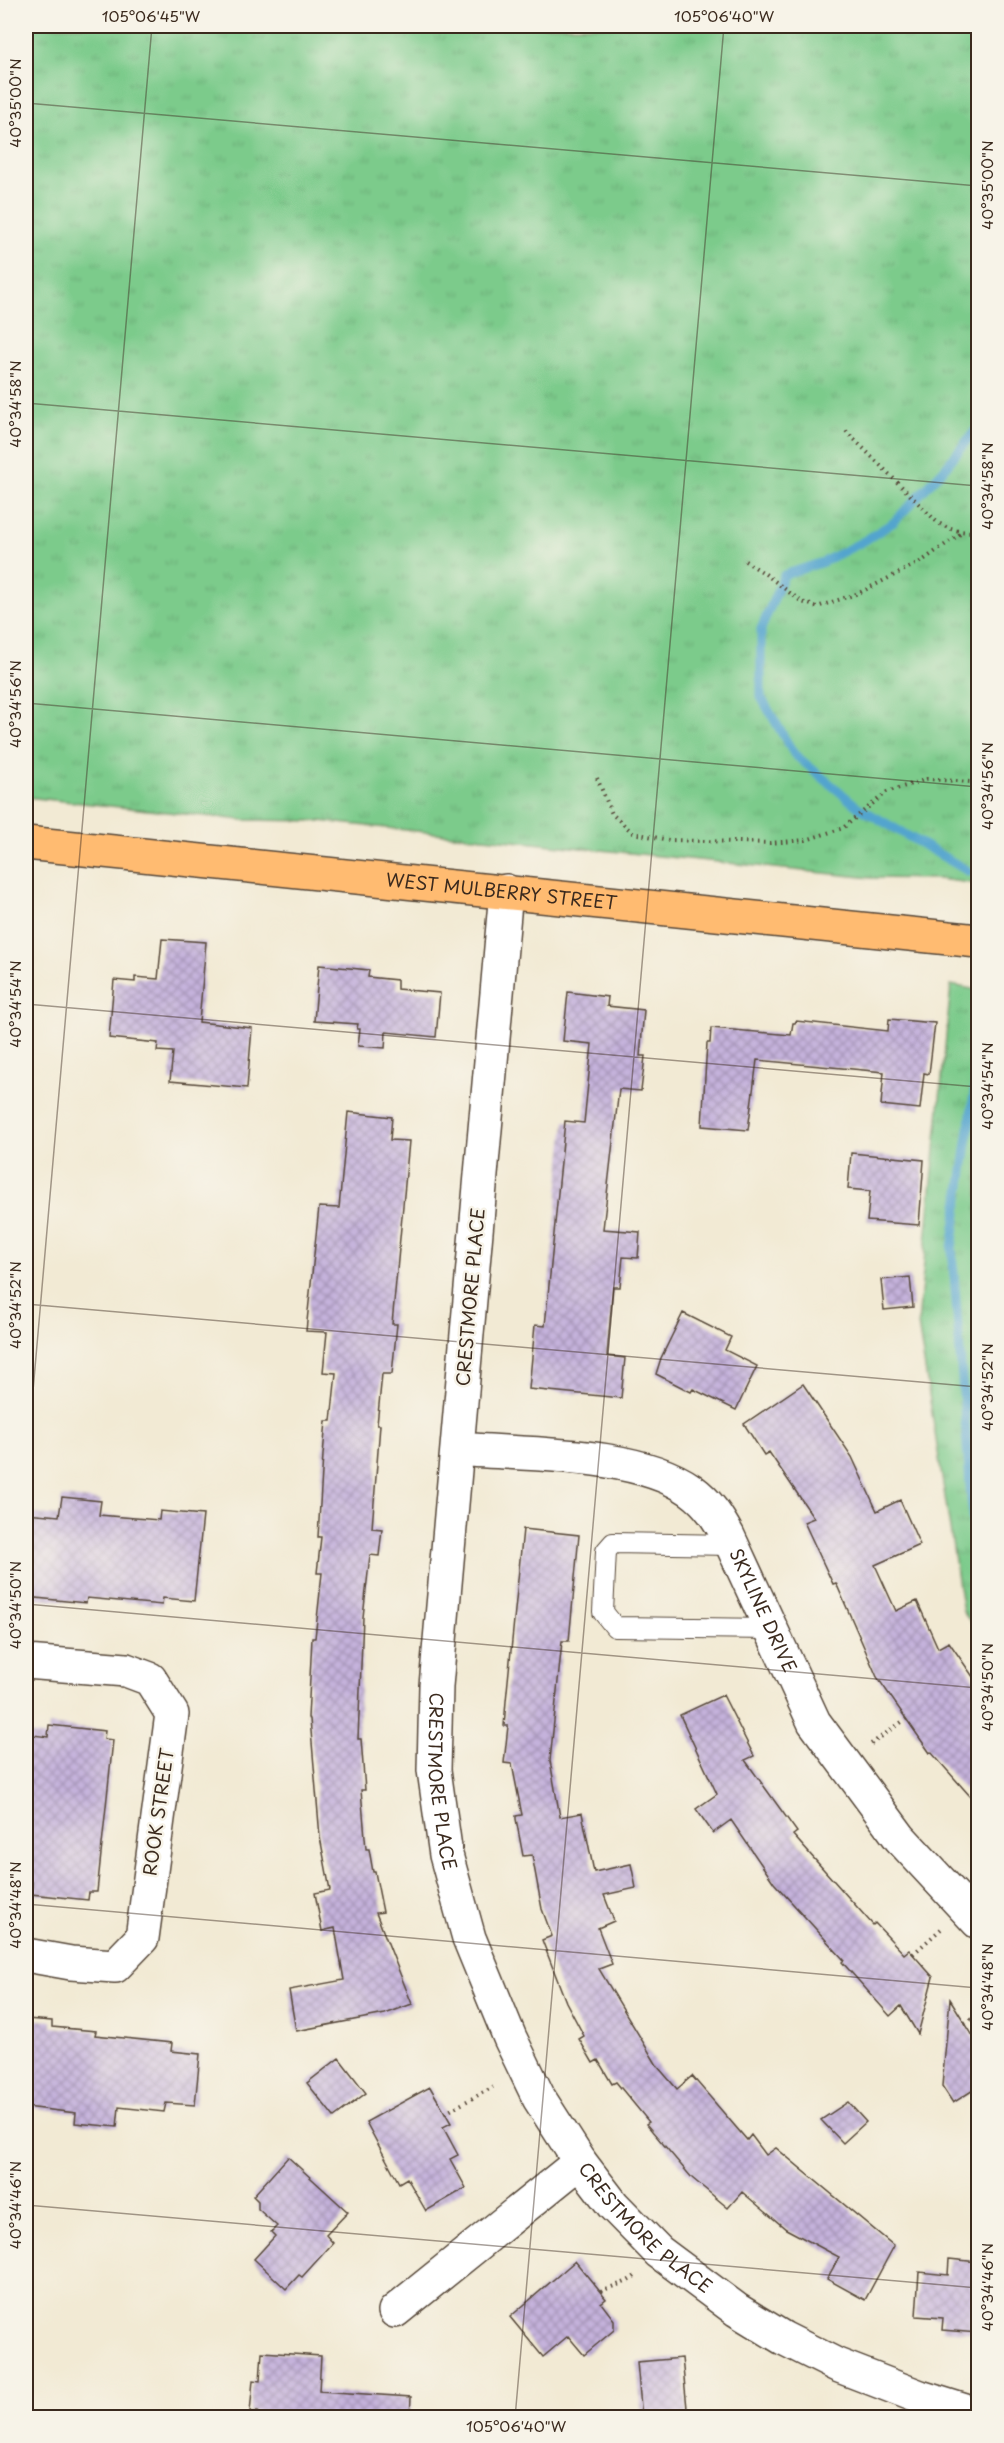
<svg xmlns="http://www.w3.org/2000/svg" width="1004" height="2443" font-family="'Playpen Sans',sans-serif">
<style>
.grass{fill:url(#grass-tufts);stroke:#5c7a54;stroke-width:1.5}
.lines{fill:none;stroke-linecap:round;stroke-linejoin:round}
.stream{stroke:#53a4ce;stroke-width:9}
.building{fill:url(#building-cross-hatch)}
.lane-casing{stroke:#564739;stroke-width:22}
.street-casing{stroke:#564739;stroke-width:36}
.primary-casing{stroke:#564739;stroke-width:36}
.path{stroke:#564739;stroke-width:4;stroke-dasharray:1.5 4.5;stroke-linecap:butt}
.lane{stroke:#fff;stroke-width:20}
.street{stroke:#fff;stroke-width:33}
.primary{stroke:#ffbb71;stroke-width:33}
.ticks{fill:none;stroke:#3b2a1e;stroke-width:1.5;stroke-opacity:0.45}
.labels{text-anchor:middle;stroke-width:5;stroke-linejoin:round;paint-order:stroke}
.street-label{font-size:18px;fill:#3b2a1e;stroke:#f7f3e8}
.neatline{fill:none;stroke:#3b2a1e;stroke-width:2}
.ticks-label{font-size:15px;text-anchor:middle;fill:#3b2a1e}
</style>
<defs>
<pattern id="grass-tufts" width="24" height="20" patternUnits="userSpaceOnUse" patternTransform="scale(1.5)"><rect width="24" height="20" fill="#7ccb8b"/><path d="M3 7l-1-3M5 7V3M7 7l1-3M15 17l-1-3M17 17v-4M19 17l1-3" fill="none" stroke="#6cae78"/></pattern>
<pattern id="building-cross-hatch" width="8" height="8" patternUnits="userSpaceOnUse" patternTransform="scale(1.5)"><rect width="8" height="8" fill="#c5b2dc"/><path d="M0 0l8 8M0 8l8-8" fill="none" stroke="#a191b2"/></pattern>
</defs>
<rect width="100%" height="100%" fill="#f7f3e8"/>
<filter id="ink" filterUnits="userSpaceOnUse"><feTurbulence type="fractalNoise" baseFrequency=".0167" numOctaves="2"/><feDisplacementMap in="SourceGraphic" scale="12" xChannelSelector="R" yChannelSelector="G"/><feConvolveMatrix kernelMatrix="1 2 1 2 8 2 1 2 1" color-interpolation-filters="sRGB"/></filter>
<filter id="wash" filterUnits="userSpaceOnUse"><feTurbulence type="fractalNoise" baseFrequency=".008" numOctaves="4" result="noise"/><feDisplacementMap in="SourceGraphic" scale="24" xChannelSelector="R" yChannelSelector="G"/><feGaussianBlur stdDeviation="1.35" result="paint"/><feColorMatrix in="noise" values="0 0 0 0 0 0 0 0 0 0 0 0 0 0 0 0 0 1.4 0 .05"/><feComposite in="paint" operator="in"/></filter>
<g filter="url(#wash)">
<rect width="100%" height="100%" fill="#f2ead4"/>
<path class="grass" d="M26 26H978V884L938 879 872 878 319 821 242 820 26 797Z
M951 985 978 990V1631L963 1612 918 1324Z"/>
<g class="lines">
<path class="stream" d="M968 871 858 807 794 754 761 697V629L784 575 823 562 864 541 894 522 944 469 978 427
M978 1066 952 1248 975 1550 978 1561"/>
</g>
<g id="blocks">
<path class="building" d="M162 939 206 942 199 1022 252 1028 247 1088 170 1081 173 1052 157 1051 158 1043 109 1038 114 980 135 982V977L158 979Z
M319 965 369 970 368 977 397 980V989L440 993 436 1037 386 1032 385 1048 358 1046 360 1029H357L358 1024 314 1021Z
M568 992 608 997 607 1006 644 1010 640 1056H645L641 1091 619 1089 603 1229 640 1232 638 1258 623 1257 620 1287H613L607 1356 625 1358 621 1398 529 1389 535 1325 545 1326 565 1121 584 1123 592 1044 563 1041Z
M889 1019 935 1023 929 1074 924 1073 920 1109 881 1105 884 1072 757 1060 748 1130 702 1126 707 1043H710L711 1028 791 1035 793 1023H795L796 1021 888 1031Z
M348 1112 392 1117 390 1140 409 1141 392 1324H397L392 1374H382L377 1425H380L372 1528 382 1529 379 1556 370 1555 363 1617 358 1739H361L365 1790H361L366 1849H369L373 1872H375L383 1912 376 1913 412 2004 385 2014 296 2031 289 1990 344 1980 335 1928 322 1931 315 1893 330 1890 320 1837 310 1719 308 1718 312 1638H315L322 1573H317L321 1537H318L323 1455 326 1421H331L336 1373 323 1372 327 1332 306 1331 319 1207 339 1208Z
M851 1153 924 1160 919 1225 867 1221 870 1191 848 1189Z
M910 1277 913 1307 884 1310 881 1280Z
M683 1313 731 1337 725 1350 757 1366 736 1410 693 1389 691 1392 656 1374 661 1358Z
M803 1384 852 1457 877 1511 900 1500 920 1545 875 1565 896 1611 917 1601 938 1648 949 1642 978 1684V1805L931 1752 930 1753 877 1677 836 1583 833 1584 804 1522 814 1518 769 1452 764 1455 744 1424Z
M62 1497 101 1501 99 1515 159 1520 160 1511 203 1515 194 1601 163 1598 162 1605 87 1598 86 1603 26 1597V1513L59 1516Z
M523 1529 579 1535 569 1641H562L550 1761 560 1817 582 1813 594 1872 631 1864 636 1888 604 1895 614 1921 598 1928 612 1964 599 1969 658 2067 677 2089 692 2076 747 2140 751 2135 766 2155 776 2148 894 2246 865 2300 827 2279 839 2257 786 2229 742 2192 728 2208 692 2178 646 2124 649 2122 616 2082 612 2084 598 2060 593 2063 579 2039 584 2036 566 2002 542 1940 552 1936 542 1909 532 1855 523 1856 516 1819V1816L522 1815 512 1764 504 1763 508 1726H504L506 1701Z
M723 1695 754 1756 745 1760 797 1832 793 1835 873 1925 875 1923 904 1954 909 1950 933 1977 918 2034 901 2006 890 2016 842 1962 844 1960 774 1883 731 1820 713 1833 696 1809 717 1794 680 1715Z
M49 1725 105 1731 104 1739 113 1740 97 1892H89L88 1900 31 1894 32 1882H26V1734L48 1737Z
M950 1999 978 2044V2087L953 2103 942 2086Z
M26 2019 52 2021V2027L96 2031 95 2035 172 2043 171 2051 200 2054 195 2105 166 2103 164 2112 119 2107 117 2127 75 2123 76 2113 26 2107Z
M339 2058 366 2093 334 2117 307 2083Z
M430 2087 451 2123 443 2127 458 2155 450 2159 466 2188 426 2211 407 2178 399 2183 366 2122Z
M848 2102 866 2122 843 2143 821 2120Z
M288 2157 348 2212 326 2235 333 2243 302 2277 299 2275 286 2289 254 2259 275 2236 271 2232 277 2226 258 2209V2201L253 2196Z
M949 2259 978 2262V2333L942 2330 943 2318 916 2316 919 2272 948 2275Z
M575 2261 606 2299 601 2303 614 2320V2330L584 2355 568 2336 543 2357 510 2317Z
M262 2352 321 2356 319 2391 411 2397 410 2418H258V2412H250L253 2380 260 2381Z
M682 2358 688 2418H642L637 2362Z"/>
</g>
</g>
<g filter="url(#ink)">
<use href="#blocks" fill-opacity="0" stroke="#564739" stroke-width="1.5"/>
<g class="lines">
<defs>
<path id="lane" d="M732 1545 613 1543 606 1551 603 1612 615 1627 771 1629"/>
<g id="street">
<path id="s1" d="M506 891 436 1686 434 1770 446 1855 469 1938 510 2038 539 2098 580 2162 613 2205 659 2252 737 2310 783 2338 837 2365 920 2397 978 2415"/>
<path id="s2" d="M458 1449C525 1455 636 1451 691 1490 709 1503 718 1518 728 1536L814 1722 900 1838 978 1922"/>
<path d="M26 1662 126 1670 150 1679 172 1714 142 1938 115 1966 71 1963 26 1955"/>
<path d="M395 2311 580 2162"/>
</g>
<g id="primary">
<path id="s3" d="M26 843 978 941"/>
</g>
</defs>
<use href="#lane" class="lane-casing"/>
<use href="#street" class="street-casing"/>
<use href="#primary" class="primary-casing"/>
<path class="path" d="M846 431 936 521C949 531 962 532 978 532
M745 561 764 573 802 602 817 607 859 593 922 561 963 532
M597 778 612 814 633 833 669 840 770 843 806 840 843 828 887 792 927 779 971 782 978 780
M871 1744 906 1719
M913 1954 941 1929
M965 2023 978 2015
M445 2113 493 2087
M601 2292C613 2284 624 2286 636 2275"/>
<use href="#lane" class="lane"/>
<use href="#street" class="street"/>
<use href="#primary" class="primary"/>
</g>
</g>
<path class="ticks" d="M26 103 978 186M26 403 978 486M26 703 978 787M26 1004 978 1087M26 1304 978 1387M26 1471 152 26M26 1604 978 1688M26 1904 978 1988M26 2205 978 2288M515 2418 724 26"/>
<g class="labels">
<g class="street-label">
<text dy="6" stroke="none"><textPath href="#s3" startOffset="478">WEST MULBERRY STREET</textPath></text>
<text transform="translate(471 1297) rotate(-85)" y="6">CRESTMORE PLACE</text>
<text dy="6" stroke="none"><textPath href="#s2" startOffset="381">SKYLINE DRIVE</textPath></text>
<text dy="6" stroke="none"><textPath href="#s1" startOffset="894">CRESTMORE PLACE</textPath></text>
<text transform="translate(159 1812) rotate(-82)" y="6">ROOK STREET</text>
<text dy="6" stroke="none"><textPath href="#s1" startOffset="1398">CRESTMORE PLACE</textPath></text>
</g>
</g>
<rect width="1004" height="2443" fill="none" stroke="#f7f3e8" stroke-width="66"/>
<rect x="33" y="33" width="938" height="2377" class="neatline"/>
<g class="ticks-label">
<text x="151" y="22">105°06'45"W</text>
<text x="724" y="22">105°06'40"W</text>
<text transform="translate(16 103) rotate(-90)" y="5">40°35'00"N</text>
<text transform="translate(988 185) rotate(-90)" y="5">40°35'00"N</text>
<text transform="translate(16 404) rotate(-90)" y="5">40°34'58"N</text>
<text transform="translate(988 486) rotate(-90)" y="5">40°34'58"N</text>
<text transform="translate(16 704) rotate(-90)" y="5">40°34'56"N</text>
<text transform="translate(988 786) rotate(-90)" y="5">40°34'56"N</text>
<text transform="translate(16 1004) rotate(-90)" y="5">40°34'54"N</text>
<text transform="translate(988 1086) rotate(-90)" y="5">40°34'54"N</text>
<text transform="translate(16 1305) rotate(-90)" y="5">40°34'52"N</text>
<text transform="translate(988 1387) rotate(-90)" y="5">40°34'52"N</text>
<text transform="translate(16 1605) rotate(-90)" y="5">40°34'50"N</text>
<text transform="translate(988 1687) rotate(-90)" y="5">40°34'50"N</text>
<text transform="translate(16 1905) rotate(-90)" y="5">40°34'48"N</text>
<text transform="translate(988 1987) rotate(-90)" y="5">40°34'48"N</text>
<text transform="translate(16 2205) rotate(-90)" y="5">40°34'46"N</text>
<text transform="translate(988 2287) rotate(-90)" y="5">40°34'46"N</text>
<text x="516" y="2432">105°06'40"W</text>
</g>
</svg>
